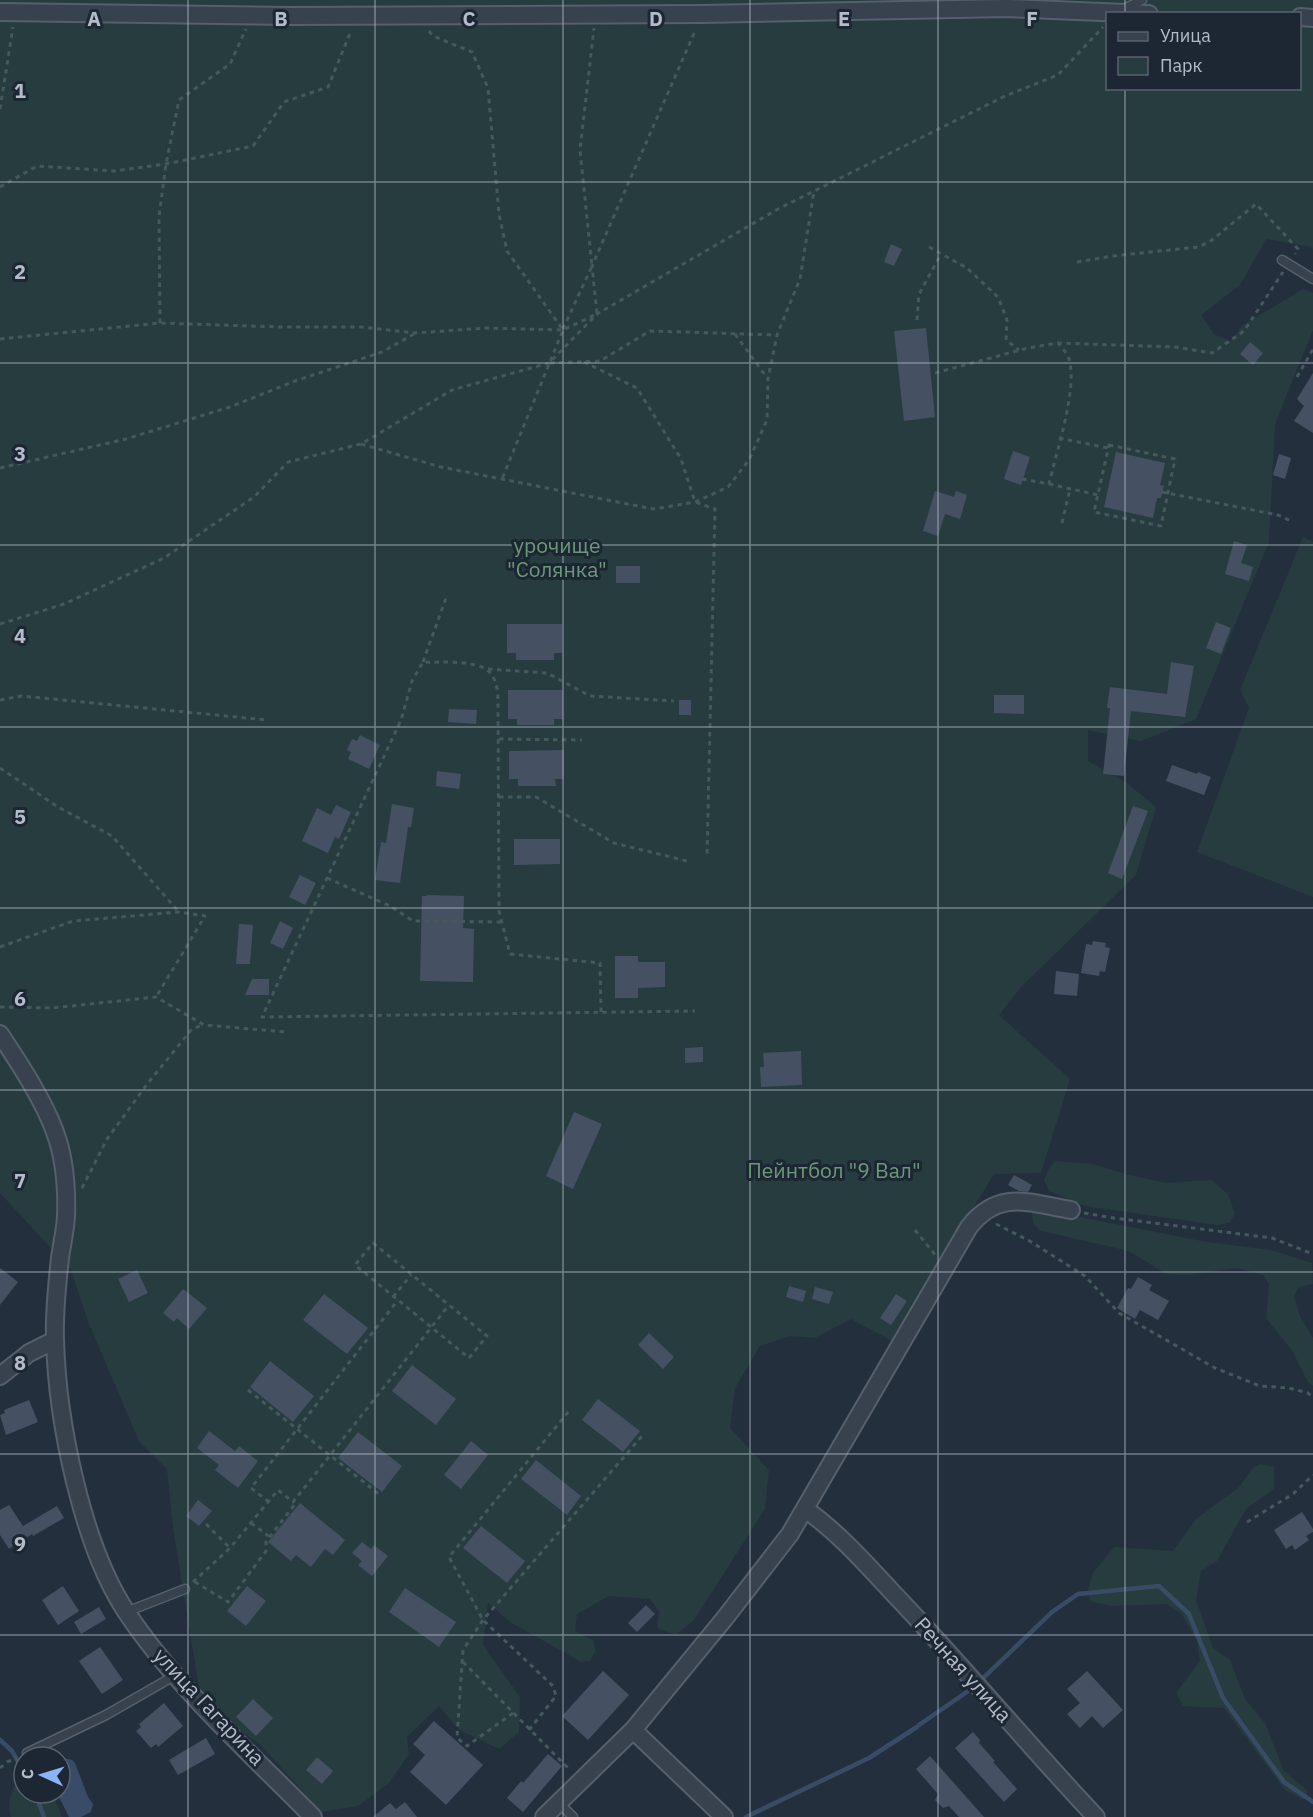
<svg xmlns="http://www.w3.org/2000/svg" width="1313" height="1817" font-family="'IBM Plex Sans',sans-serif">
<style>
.green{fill:#263c3f;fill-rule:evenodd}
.water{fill:#394c67}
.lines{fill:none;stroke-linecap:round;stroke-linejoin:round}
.stream{stroke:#394c67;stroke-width:4.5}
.building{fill:#455162}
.lane-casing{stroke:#565f6c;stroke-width:11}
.street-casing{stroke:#565f6c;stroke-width:20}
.path{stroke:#44595c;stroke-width:3;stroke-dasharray:4.5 4.5;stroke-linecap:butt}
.lane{stroke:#38414e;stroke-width:8}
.street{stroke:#38414e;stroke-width:16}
.grid{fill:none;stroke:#b4bcc9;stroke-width:1.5;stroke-opacity:0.55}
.labels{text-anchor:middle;stroke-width:6;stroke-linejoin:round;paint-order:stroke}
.park-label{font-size:21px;fill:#6b9a76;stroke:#1d2633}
.street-label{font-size:21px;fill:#b4bcc9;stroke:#1d2633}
.grid-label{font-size:20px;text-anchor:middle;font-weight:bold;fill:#b4bcc9;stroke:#1d2633;stroke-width:6;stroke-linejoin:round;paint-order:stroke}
</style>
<rect width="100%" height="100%" fill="#242f3e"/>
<path class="green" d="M0 0H1313V251L1312 247 1266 239 1240 285 1201 315 1214 334 1230 341 1243 325 1303 289 1313 293V330L1275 424 1269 542 1196 719 1141 741 1088 730V761L1127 783 1156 807 1136 875 1022 986 999 1015 1070 1079 1041 1173 994 1174 892 1341 851 1319 815 1338 791 1336 760 1346 735 1388 730 1428 769 1470 765 1509 694 1620 676 1635 657 1628 659 1611 650 1599 609 1596 577 1614 575 1631 594 1641 595 1652 590 1661 581 1662 510 1622 488 1603 483 1645 520 1697 519 1732 499 1749 459 1730 439 1706 407 1737 409 1754 389 1783 358 1806 321 1812 261 1745 227 1721 199 1688 173 1528 167 1469 139 1441 89 1324 71 1270 0 1193ZM1108 14H1300V88H1108Z
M1303 537 1313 542V897L1197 852 1249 708 1240 690Z
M1055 1161 1093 1164 1125 1174 1167 1183 1211 1180 1228 1194 1235 1214 1229 1223 1218 1225 1085 1206 1049 1191 1044 1180 1048 1170Z
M1039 1209 1207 1242 1271 1250 1312 1263 1313 1284 1299 1287 1294 1296 1300 1316 1313 1338V1386L1308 1382 1293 1352 1266 1318 1269 1284 1263 1275 1237 1268 1187 1275 1166 1274 1129 1251 1041 1231 1033 1223 1032 1212Z
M1260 1464 1274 1467V1489L1246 1509 1217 1561 1201 1571 1196 1600 1213 1648 1230 1660 1245 1699 1265 1723 1284 1771 1308 1791 1304 1800 1285 1790 1224 1708 1183 1706 1176 1693 1200 1661 1197 1641 1181 1613 1167 1604 1112 1606 1092 1602 1087 1593 1093 1573 1114 1547 1173 1551 1196 1519 1238 1488 1253 1468Z
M24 1775V1793H52L62 1817H11C6 1801 12 1786 24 1775Z"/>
<path class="water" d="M63 1758 72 1760 75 1763 88 1797 93 1804 91 1812 81 1817H69L57 1793H60V1760Z"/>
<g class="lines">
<path class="stream" d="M979 1682 1052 1612 1078 1594 1159 1586 1189 1614 1223 1698 1284 1782 1313 1802
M919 1725 974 1687
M0 1740 12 1751 24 1772
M35 1793 44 1817
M746 1817 869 1758 917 1727"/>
</g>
<path class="building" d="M891 244 902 249 894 266 884 262Z
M926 328 935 417 904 421 894 331Z
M1250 342 1263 353 1253 365 1240 354Z
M1313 373V433L1294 421 1304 406 1297 399Z
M1013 451 1030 457 1021 485 1004 479Z
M1116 452 1165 463 1160 485 1164 486 1161 498H1157L1153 518 1104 507Z
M1279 454 1291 458 1285 479 1273 475Z
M935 491 954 497 956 491 967 495 960 519 945 514 938 536 923 531Z
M575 539H597V554H575Z
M1234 541 1247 545 1241 563 1253 567 1249 581 1225 574Z
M616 566H640V583H616Z
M1216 622 1231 628 1221 654 1206 648Z
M507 624H562V653H554V660H516V653H507Z
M1171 662 1194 666 1185 717 1131 711 1124 776 1103 774 1110 708H1107L1110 687 1167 694Z
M508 690H563V719H554V725H517V719H508Z
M994 695H1024V714L994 713Z
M679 700H691V715H679Z
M449 709 477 710 476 724 448 722Z
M360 735 380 745 369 769 348 759 351 752 347 750 352 739 357 741Z
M564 750V779H555L556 786H518V779H509V751Z
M1172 765 1197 774 1198 772 1211 777 1204 795 1166 781Z
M437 771 461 774 459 789 436 786Z
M392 804 414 808 411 827H408L400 883 375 880 381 842 386 843Z
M336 805 351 812 339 839 335 837 328 853 302 841 317 808 331 815Z
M1133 806 1148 811 1122 879 1108 873Z
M514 839H560V864L514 865Z
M300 875 316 883 305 905 289 897Z
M427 895 464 896 463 928 474 929 473 982 420 981 422 896H427Z
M280 921 293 928 283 949 270 943Z
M239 924 253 925 250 964H236Z
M1093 941 1106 943 1105 947 1110 948 1105 972 1100 971 1099 976 1081 973 1086 944 1092 945Z
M615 956H638V962H665V987L638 988V998H615Z
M1056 971 1079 974 1077 996 1054 994Z
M252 979H269V995H245Z
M703 1047V1062L685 1063V1048Z
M801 1051 802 1085 761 1087 760 1067H764L763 1053Z
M574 1112 602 1124 573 1189 546 1176Z
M1014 1175 1032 1185 1028 1192 1019 1191 1008 1185Z
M0 1268 18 1282 0 1305Z
M137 1270 148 1293 129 1302 118 1279Z
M1138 1277 1152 1285 1149 1290 1169 1301 1158 1320 1140 1310 1135 1319 1117 1308 1128 1288 1131 1289Z
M789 1286 806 1291 803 1302 786 1297Z
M815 1287 833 1292 829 1304 812 1299Z
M183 1289 207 1308 189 1329 177 1318 174 1322 163 1313Z
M324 1294 368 1328 347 1354 303 1320Z
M896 1294 907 1301 891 1325 880 1318Z
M649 1333 674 1357 663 1369 638 1345Z
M270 1361 314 1396 293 1422 250 1387Z
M412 1365 456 1399 436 1425 392 1391Z
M598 1399 640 1431 623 1452 582 1420Z
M29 1400 38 1422 6 1435 0 1415 5 1413 4 1410Z
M209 1431 235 1451 239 1446 258 1461 238 1488 215 1470 219 1465 197 1448Z
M358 1432 402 1466 382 1492 338 1458Z
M471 1441 488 1455 461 1489 444 1475Z
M536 1460 581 1496 567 1515 521 1479Z
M198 1500 212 1511 199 1526 186 1516Z
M300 1503 345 1540 333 1555 325 1549 311 1567 296 1555 291 1561 268 1542Z
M9 1505 23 1526 57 1506 64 1518 33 1536 32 1534 9 1549 0 1535V1510Z
M1302 1512 1313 1529V1532L1306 1536 1309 1540 1295 1550 1292 1545 1286 1549 1274 1530Z
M481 1526 525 1561 507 1583 463 1548Z
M362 1542 371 1549 374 1545 388 1556 372 1576 358 1565 362 1561 352 1553Z
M63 1586 79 1611 58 1625 42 1600Z
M247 1586 266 1601 246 1626 227 1611Z
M405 1588 456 1622 439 1647 389 1612Z
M646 1605 655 1614 637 1632 628 1623Z
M99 1607 106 1619 81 1634 74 1622Z
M100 1647 123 1680 102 1694 79 1661Z
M603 1671 629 1695 588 1740 562 1716Z
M1087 1671 1123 1710 1103 1728 1092 1716 1080 1728 1067 1714 1080 1703 1067 1689Z
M253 1699 273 1718 256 1736 236 1717Z
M164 1703 183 1726 158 1747 156 1744 151 1748 136 1731 141 1727 139 1724Z
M434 1721 483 1765 446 1805 410 1772 425 1755 413 1744Z
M973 1732 980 1740 979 1743 995 1761 993 1762 1017 1789 1004 1802 955 1748Z
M206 1738 215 1754 178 1775 169 1760Z
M548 1754 562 1766 523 1812 507 1798 521 1781 523 1783Z
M930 1756 984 1817H959L949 1806 943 1808 935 1800 938 1794 916 1769Z
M317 1757 333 1771 322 1784 306 1770Z
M405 1802 417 1817H373L390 1803 396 1809Z"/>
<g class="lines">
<defs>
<path id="lane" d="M1122 10 1142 0
M1282 260 1313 279
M126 1612 185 1589
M27 1753 106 1715 174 1676
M559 1803 573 1817"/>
<path id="street" d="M0 12 290 16 702 14 1007 8 1149 14
M1300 17 1313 18
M0 1034C19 1063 43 1099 55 1132 65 1159 67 1190 66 1217 65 1231 62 1244 60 1258 57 1285 54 1312 55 1339 57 1420 82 1546 127 1613 178 1689 249 1752 313 1817
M0 1376 29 1353 55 1340
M805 1509C839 1533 866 1564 894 1594 963 1666 1027 1744 1096 1817
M633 1730 724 1817
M544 1817 633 1730 725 1618 790 1534 969 1227C999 1189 1029 1203 1071 1210"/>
</defs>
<use href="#lane" class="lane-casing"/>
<use href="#street" class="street-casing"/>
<path class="path" d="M429 31 433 36 472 52 488 88 499 214 507 251 563 330 502 479
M0 109 13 27
M0 187 37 166 114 171 166 164 253 146 284 102 328 87 351 31
M929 247 967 268 998 297 1007 320 1006 340 1019 350
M1077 262 1112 256 1199 247 1212 240 1256 204 1298 249 1295 254
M917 320 919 294 941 254
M160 323 159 217 166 164 179 100 230 64 246 29
M563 329 592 266 580 150 594 28
M735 334 768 379
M0 339 160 323 281 327H361L415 333 486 328 563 330 597 314 592 266 696 29
M584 362 637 388 681 459 695 502 715 509 707 856
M550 363 600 361 650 331 777 335
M935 373 1028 348 1058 343 1175 347 1212 353 1244 331 1283 272
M1297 377 1313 349
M1059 438 1108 448
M361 444 441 467 653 509 695 502 728 487 749 460 767 420 768 379 777 335 800 279 814 191
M1109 445 1175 459 1161 526 1094 512Z
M0 468 126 439 230 407 295 381 382 352 414 334
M1022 479 1049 484C1056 453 1078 388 1069 359 1067 353 1062 348 1058 343
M1049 484 1098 495
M1162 492 1278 515 1293 522
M1062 523 1070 489
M0 624 64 604 164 558 254 497 288 462 361 444 452 390 549 363 597 314 778 209 1005 96 1058 75 1103 27
M423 662 446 598
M488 669 547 673 590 696 674 701
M0 700 22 696 267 720
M499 739 582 740
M0 768 58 807 112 836 179 912
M499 797H536L614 843 687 861
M327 878 390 906 413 921 501 922
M0 947 73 921 179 912 205 916 156 997
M0 1007 52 1008 156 997 204 1025 286 1032
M601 1012 600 963 510 954 499 911 498 705C498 696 498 686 493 677 484 658 442 663 423 662L412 681 401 720 262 1017 695 1011
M82 1188 107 1139 148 1083 192 1029 203 1025
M1084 1213 1114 1218 1272 1238 1313 1254
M996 1224 1028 1240 1085 1276 1119 1313 1215 1368 1260 1386 1289 1388 1308 1393 1313 1398
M915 1230 936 1256
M373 1243 487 1336 469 1358 355 1265Z
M393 1297 411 1275
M248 1390 380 1495
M269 1502 251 1488 398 1300
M1247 1522 1293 1494 1313 1475
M251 1523 270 1537
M206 1524 230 1548
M193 1582 230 1548 278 1490 293 1502 449 1305
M195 1582 228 1602 266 1551V1542L295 1504 293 1502
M463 1662 570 1770
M513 1713 467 1746 457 1738 463 1650 483 1620 642 1436
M529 1730 556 1696 553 1686 483 1620 449 1557 569 1411
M0 1768 7 1762 17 1758"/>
<use href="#lane" class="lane"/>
<use href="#street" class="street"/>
</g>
<path class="grid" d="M188 0V1817M375 0V1817M563 0V1817M750 0V1817M938 0V1817M1125 0V14M1125 88V1817M0 182H1313M0 363H1313M0 545H1313M0 727H1313M0 908H1313M0 1090H1313M0 1272H1313M0 1454H1313M0 1635H1313"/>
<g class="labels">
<g class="park-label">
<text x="557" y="553">урочище<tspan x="557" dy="24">"Солянка"</tspan></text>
<text x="834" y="1178">Пейнтбол "9 Вал"</text>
</g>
<g class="street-label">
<text transform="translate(963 1670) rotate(48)" y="7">Речная улица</text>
<text transform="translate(209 1707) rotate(47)" y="7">улица Гагарина</text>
</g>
</g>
<g class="grid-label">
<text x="94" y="26">A</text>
<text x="281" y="26">B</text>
<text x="469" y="26">C</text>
<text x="656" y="26">D</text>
<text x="844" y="26">E</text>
<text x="1032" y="26">F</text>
<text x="20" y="98">1</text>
<text x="20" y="279">2</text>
<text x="20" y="461">3</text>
<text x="20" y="643">4</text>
<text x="20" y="824">5</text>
<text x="20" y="1006">6</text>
<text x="20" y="1188">7</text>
<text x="20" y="1370">8</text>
<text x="20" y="1551">9</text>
</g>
<rect x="1106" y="12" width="195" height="78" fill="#1d2633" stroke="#59626f" stroke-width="1.5"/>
<rect x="1118" y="32" width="30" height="9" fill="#38414e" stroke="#59626f" stroke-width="1.5"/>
<text x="1160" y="42" font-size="18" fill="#b4bcc9">Улица</text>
<rect x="1118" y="57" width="30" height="18" fill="#263c3f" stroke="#59626f" stroke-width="1.5"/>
<text x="1160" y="72" font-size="18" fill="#b4bcc9">Парк</text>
<g transform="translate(42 1775) rotate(274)"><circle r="28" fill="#1d2633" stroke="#59626f" stroke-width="1.5"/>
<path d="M0-4.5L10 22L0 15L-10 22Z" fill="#8ab4f8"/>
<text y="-9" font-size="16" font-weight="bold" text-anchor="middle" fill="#b4bcc9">С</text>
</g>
</svg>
